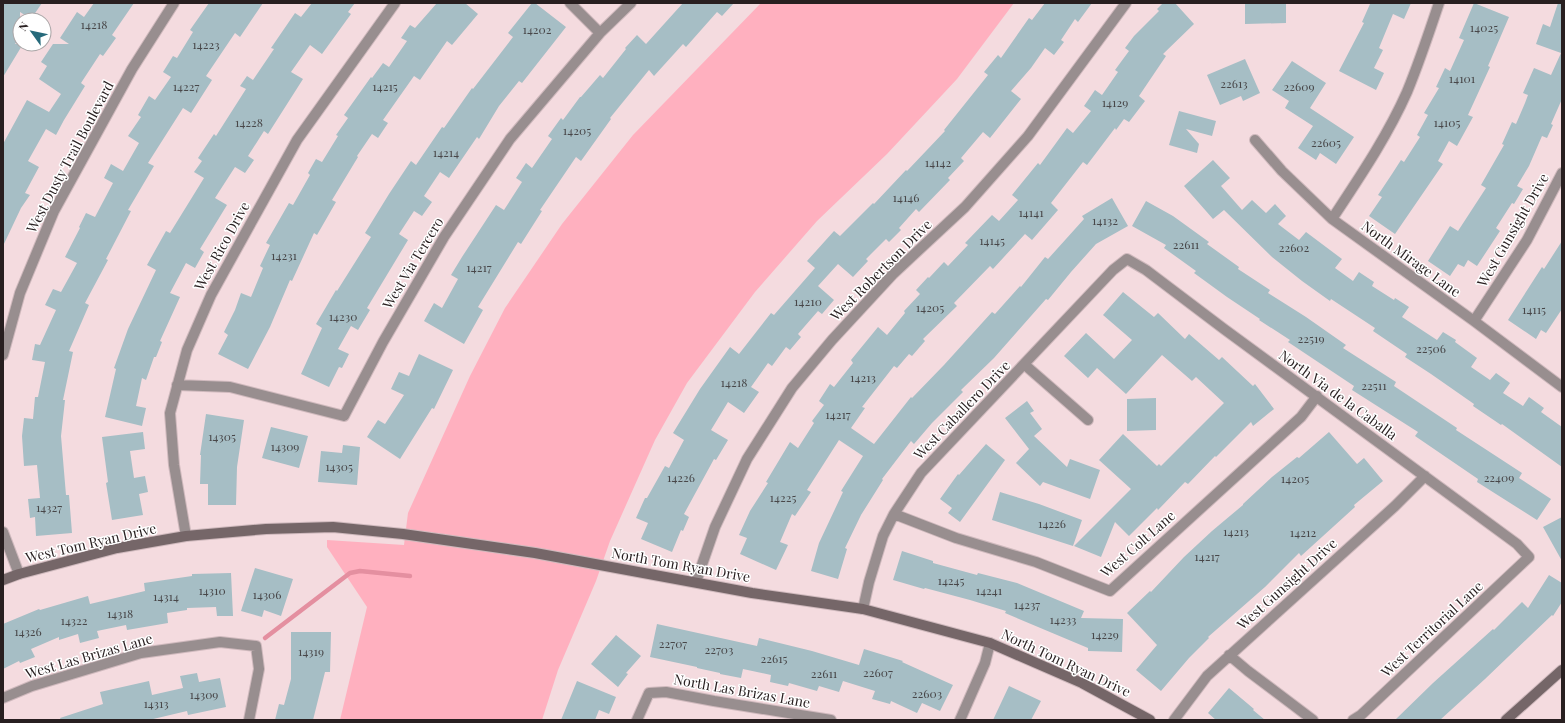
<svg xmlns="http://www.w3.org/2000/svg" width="1565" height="723" font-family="'Playfair Display',serif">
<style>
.green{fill:#ffb0bf}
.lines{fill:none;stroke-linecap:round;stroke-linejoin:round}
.stream{stroke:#e48fa0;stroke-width:4.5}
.building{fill:#a6bec5}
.street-casing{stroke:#cfb9bd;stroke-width:12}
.secondary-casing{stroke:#cfb9bd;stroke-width:12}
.street{stroke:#988e8f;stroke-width:10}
.secondary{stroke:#756668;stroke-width:10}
.labels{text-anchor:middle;stroke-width:3;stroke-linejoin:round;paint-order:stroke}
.number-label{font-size:12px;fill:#484749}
.street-label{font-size:14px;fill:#281f20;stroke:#fff}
</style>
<rect width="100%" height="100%" fill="#f4dbdf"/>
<path class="green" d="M761 3H1014L957 79 887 154 817 221 755 292 687 383 655 440 610 541 596 581 558 670 542 720H340L367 607 327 547V540L404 545 408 513 470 376 505 308 562 224 633 135Z"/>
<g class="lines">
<path class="stream" d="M265 638 350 573 360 571 410 576"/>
</g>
<path class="building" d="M3 3H42L31 19 20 12V37L15 44H23L3 77Z
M94 3H134L112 35 116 38 103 56 100 54 81 83 85 86 64 120 56 135 46 129 28 161 39 167 25 193 30 195 21 208 3 246V144L27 100 49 112 61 94 39 79 47 66 41 62 53 44H69L60 38 77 12 84 17Z
M209 3H263L240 37 235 33 206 76 212 80 191 113 183 108 148 163 154 166 128 210 131 211 106 259 108 260 85 303 89 305 69 351 73 352 63 400H65L61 436 66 495H69L72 533 36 536 35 517 30 518 28 499 40 498 37 465 24 466 22 436 24 418 33 419 35 397H38L45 362 32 360 35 344 40 345 56 310 45 305 53 289 61 292 77 263 65 257 80 228 79 227 86 213 95 217 113 183 104 178 111 164 123 171 139 143 128 136 141 117 138 115 149 96 155 100 171 77 163 72 173 56 177 58 193 32 190 30Z
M312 3H355L348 12 351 14 322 54 310 45 291 72 303 79 268 134 264 131 248 156 254 160 245 173 235 167 215 198 227 205 200 249 204 252 195 268 186 263 170 293 180 297 160 341 162 342 156 357H154L146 380 142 378 136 406 146 408 142 426 105 417 116 369 114 368 128 329 156 270 147 265 166 231 170 233 204 178 194 172 202 161 198 158 214 134 216 136 246 89 240 86 247 76 253 80 274 49 271 48 295 13 301 17Z
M437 3H465L478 14 452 45 447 41 420 80 414 76 383 120 388 123 378 138 372 134 357 156 358 157 332 200 336 202 317 235 314 233 292 281 290 280 270 327 248 369 218 354 228 335 224 332 235 310 241 293 251 297 263 268 260 266 270 245 266 243 289 203 293 205 310 175 308 173 316 159 322 162 338 136 336 135 348 118 344 115 371 77 372 78 383 63 389 67 407 41 401 38 410 25 415 28Z
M532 3H535L566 27 522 83 519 81 499 106 479 139 477 137 449 178 440 172 424 196 432 202 422 216 414 211 399 234 408 240 367 308 370 310 358 330 351 326 338 349 349 354 342 368 339 367 329 387 301 374 322 328 316 324 336 290 337 291 371 237 365 233 389 194 411 161 416 165 442 127 444 128 472 88 473 89 513 37 508 33Z
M683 3H734L722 16 717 12 686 47 683 44 654 76 649 70 610 118 611 119 581 161 576 157 540 210 542 211 521 244 518 242 478 307 483 310 464 344 424 321 434 303 442 308 458 279 451 275 462 257 496 205 504 210 522 182 516 178 526 163 532 168 552 139 548 136 561 118 563 120 580 97H581L600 75 603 78 626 49 625 48 637 35 646 44Z
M1045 3H1092L1078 22 1075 19 1061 40 1064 42 1054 55 1045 48 1031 68 1011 91 1021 99 990 138 983 132 961 158 964 161 948 178 950 180 919 212 916 209 899 228 901 230 889 242 886 239 866 259 868 261 853 277 838 264 818 286 834 300 822 314 818 311 798 334 801 337 790 350 786 347 772 366 768 363 751 387 759 392 744 413 728 402 711 430 728 440 716 460 714 459 684 514 689 517 683 531 681 530 672 552 641 539 648 523 636 518 645 498H647L665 466 669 468 684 440 673 433 700 389 730 347 739 354 771 313 774 315 815 268 807 261 834 231 840 236 873 203 874 204 906 170 907 171 945 131 944 130 988 75 984 72 998 55 1001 58 1029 18 1032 20Z
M1163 3H1175L1194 24 1163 54 1166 56 1139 96 1145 101 1129 122 1124 119 1116 130 1115 128 1087 165 1083 162 1051 203 1058 210 1032 240 1025 234 993 269 990 266 954 303 957 306 923 339 925 341 912 356 909 354 897 368 894 366 862 407 865 408 851 428 874 444 911 397 912 398 944 365 992 312 995 314 1020 286 1021 287 1045 257 1048 259 1084 219 1082 216 1112 198 1128 226 1096 244 1071 272 1048 300 1046 299 994 358 961 390 963 392 932 423 914 444 911 441 882 479 883 480 861 515 845 548 847 549 838 579 811 571 819 543 843 492 841 491 863 456 839 440 807 490 811 492 795 516 792 514 780 542 788 545 776 570 740 554 747 538 739 535 750 511 768 483 766 482 790 442 798 448 814 423 812 421 824 405 819 401 830 384 834 387 853 363 851 360 878 327 887 335 905 313 904 311 920 294 916 290 928 277 929 278 944 262 948 266 968 245 965 243 992 215 999 221 1018 200 1012 195 1038 163 1040 165 1067 128 1073 133 1091 111 1084 106 1095 90 1102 95 1118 72 1115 70 1129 51 1125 48 1134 36 1159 11 1157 9Z
M1245 3H1286V23L1245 24Z
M1368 3H1411L1404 19 1393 14 1379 48 1383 50 1374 68 1384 73 1376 90 1339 71 1364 23 1362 22 1370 4Z
M1474 3 1509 17 1488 66 1490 67 1468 115 1473 117 1457 146 1449 141 1438 161 1443 164 1395 234 1369 216 1382 197 1378 195 1392 174 1401 160 1404 162 1420 137 1417 135 1428 115 1424 113 1439 88 1436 87 1445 68 1450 71 1464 40 1459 38Z
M1558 3H1562V99L1551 124 1553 125 1547 138 1542 136 1529 166 1517 186 1523 189 1514 204 1512 203 1496 228 1500 231 1477 266 1468 260 1464 267 1458 264 1450 276 1428 261 1450 226 1458 231 1486 188 1481 185 1504 145 1502 144 1512 122 1516 124 1525 103 1528 95 1523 93 1534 68 1551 75 1561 53 1536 44 1543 24 1550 27Z
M1245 59 1260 93 1243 101 1241 96 1220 105 1207 75Z
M1292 61 1326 83 1310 108 1354 137 1336 164 1320 153 1316 160 1298 148 1313 126 1285 108 1289 101 1272 90Z
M1179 111 1216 121 1212 136 1186 129 1199 144 1197 153 1169 145Z
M1213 160 1230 178 1221 186 1242 210 1252 200 1266 213 1275 204 1286 216 1278 224 1299 240 1306 232 1342 259 1335 268 1353 281 1359 272 1374 282 1372 286 1394 300 1395 298 1409 307 1402 317 1437 340 1443 332 1456 340 1455 342 1477 358 1471 367 1490 380 1496 373 1510 383 1503 393 1523 406 1529 397 1544 408 1541 412 1562 427V467L1502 424 1501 425 1473 406 1474 404 1431 374 1405 357 1407 354 1373 331 1375 328 1331 299 1330 301 1302 281 1272 257 1224 210 1213 219 1184 186Z
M1146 201 1173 216 1209 242 1207 244 1239 267 1238 269 1270 290 1268 293 1306 317 1346 345 1343 348 1396 382 1394 386 1457 428 1456 430 1522 473 1519 478 1551 499 1537 520 1477 482 1478 479 1415 436 1418 432 1352 390 1354 386 1288 342 1290 340 1259 320 1260 319 1227 297 1194 273 1196 271 1164 248 1166 245 1132 226Z
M1562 241V309L1546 333 1541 330 1536 339 1508 320 1542 267 1544 269Z
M1123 292 1154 317 1158 313 1185 339 1189 334 1219 360 1222 357 1253 386 1255 384 1274 409 1253 426 1251 422 1216 457 1215 456 1188 484 1185 482 1158 510 1157 508 1129 536 1115 522 1101 557 1074 546 1131 489 1099 460 1123 434 1157 466 1159 464 1161 466 1224 403 1196 377 1192 381 1162 355 1126 394 1097 368 1088 378 1064 356 1086 333 1114 359 1132 340 1103 315Z
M419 354 453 370 434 409 432 408 400 459 367 437 378 420 385 424 404 395 391 389 399 372 409 376Z
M1156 398V430L1127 431V399Z
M1027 401 1034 411 1030 413 1042 429 1034 436 1067 467 1070 459 1100 470 1090 499 1043 482 1040 486 1016 463 1029 449 1005 418Z
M206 414 244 420 237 467 236 505H208V484H200L201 455H200Z
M271 427 308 436 299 468 262 458Z
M143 432 145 449 130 451 134 478 145 476 148 492 139 494 143 515 112 520 106 483 108 482 102 437Z
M1329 432 1357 464 1364 458 1383 481 1354 505 1355 507 1301 556 1299 553 1265 587 1208 637 1209 638 1189 658 1161 691 1136 670 1157 645 1127 613 1150 591 1151 592 1184 557 1212 531 1243 505V504L1272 477 1297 457 1299 458Z
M986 444 1005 460 960 522 948 513 952 508 940 499 958 474 959 475Z
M343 445 360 447 357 485 318 482 321 451 342 453Z
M1000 492 1039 504 1082 520 1073 546 992 520Z
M1562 517V561L1543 527Z
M902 551 933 561V563L977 575 978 573 1017 583 1084 611 1081 618 1123 619 1122 652 1088 651V648L1005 613 1006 611 970 600 925 588 924 589 893 580Z
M255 568 293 579 281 616 264 610 262 617 241 611Z
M231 573 233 616H217L216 607 187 608V610L167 613 168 623 127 630 126 625 97 631 99 638 80 643 78 634 59 640V637L31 649 35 657 20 663 19 661 3 669V624L39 609 40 610 88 596 90 604 145 591 144 583 192 576V574Z
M1549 575 1562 583V602L1553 616 1552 615 1485 679 1440 720H1395L1433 683 1493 629 1494 630 1522 602 1528 608Z
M657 624 757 646 759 638 812 651 859 665 864 649 903 661 902 662 953 685 940 711 922 703 917 713 891 701 890 704 872 699 875 691 843 681 839 692 819 686 817 691 789 683 788 686 770 682 771 675 743 669 741 678 720 674V673L697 668V667L650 657Z
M291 632H331L330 672H325L313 720H275L279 704 284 705 291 679Z
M616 635 641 656 626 673 628 674 618 687 591 664Z
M197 673 199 682 220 678 226 707 188 715 187 711 149 720H61L60 718 103 704 100 692 149 681 152 695 183 688 180 676Z
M577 681 616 697 609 714 599 710 595 720H561Z
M1009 686 1041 701 1031 720H993Z
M1229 688 1254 709 1253 710 1265 720H1216L1208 713Z"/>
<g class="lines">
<defs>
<path id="street" d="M570 3 600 33
M1255 140 1282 171 1332 219 1474 321 1562 387
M1332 219C1359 178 1387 137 1407 92 1419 63 1429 33 1439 3
M1474 321 1527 240 1562 173
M3 355 20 293 54 211 132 69 174 3
M1025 365 1088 420
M177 385 230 387 344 416 383 342 444 237 510 139 600 33 631 3
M894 514 956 538 1036 562 1110 591 1301 417 1317 396
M3 532 19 574
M186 536 174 465 170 413 187 350 211 295 297 140 395 3
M696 582 715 527 747 459 792 388 832 340 893 274 965 207 1028 136 1126 3
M863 609 869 582 883 536 894 514 921 473 1113 270 1127 259 1146 270 1224 329 1517 544 1529 557 1361 715 1353 720
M1229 655 1248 671 1313 720
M3 698 32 686 141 653 220 642 256 646 259 669 249 720
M637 720 649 693 666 692 714 701 831 720
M960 720 985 663 990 643
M1174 720 1207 676 1395 506 1425 476"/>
<path id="secondary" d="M3 580 19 574 117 548 186 536 266 529 333 527 403 534 535 553 752 593 863 609 990 643 1082 683 1150 720
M1506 720 1562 670"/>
</defs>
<use href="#street" class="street-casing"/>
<use href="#secondary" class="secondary-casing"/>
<use href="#street" class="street"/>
<use href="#secondary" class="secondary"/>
</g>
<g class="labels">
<g class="number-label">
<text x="94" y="29">14218</text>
<text x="1484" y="32">14025</text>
<text x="537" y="34">14202</text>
<text x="206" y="49">14223</text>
<text x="1462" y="83">14101</text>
<text x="1234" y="88">22613</text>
<text x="186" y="91">14227</text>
<text x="385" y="91">14215</text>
<text x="1299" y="91">22609</text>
<text x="1115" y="107">14129</text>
<text x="249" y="127">14228</text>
<text x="1447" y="127">14105</text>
<text x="577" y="135">14205</text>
<text x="1326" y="147">22605</text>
<text x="446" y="157">14214</text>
<text x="938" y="167">14142</text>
<text x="906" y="202">14146</text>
<text x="1031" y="217">14141</text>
<text x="1105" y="225">14132</text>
<text x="992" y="245">14145</text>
<text x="1186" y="249">22611</text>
<text x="1294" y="252">22602</text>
<text x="284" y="260">14231</text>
<text x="479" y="272">14217</text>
<text x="808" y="306">14210</text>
<text x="930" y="312">14205</text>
<text x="1534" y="314">14115</text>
<text x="343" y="321">14230</text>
<text x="1311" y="343">22519</text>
<text x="1431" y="353">22506</text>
<text x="863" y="382">14213</text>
<text x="734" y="387">14218</text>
<text x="1374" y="390">22511</text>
<text x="838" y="419">14217</text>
<text x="222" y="441">14305</text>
<text x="285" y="451">14309</text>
<text x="339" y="471">14305</text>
<text x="681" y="482">14226</text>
<text x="1499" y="482">22409</text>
<text x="1295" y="483">14205</text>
<text x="783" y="502">14225</text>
<text x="49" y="512">14327</text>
<text x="1052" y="528">14226</text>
<text x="1236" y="536">14213</text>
<text x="1303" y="537">14212</text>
<text x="1207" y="561">14217</text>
<text x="951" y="585">14245</text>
<text x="212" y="595">14310</text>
<text x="989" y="595">14241</text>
<text x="267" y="599">14306</text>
<text x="166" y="601">14314</text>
<text x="1027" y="609">14237</text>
<text x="120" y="618">14318</text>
<text x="1063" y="624">14233</text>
<text x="74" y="625">14322</text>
<text x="28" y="636">14326</text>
<text x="1105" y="639">14229</text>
<text x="673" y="648">22707</text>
<text x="719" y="654">22703</text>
<text x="311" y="656">14319</text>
<text x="774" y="663">22615</text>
<text x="878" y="677">22607</text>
<text x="824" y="678">22611</text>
<text x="927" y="698">22603</text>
<text x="204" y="699">14309</text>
<text x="156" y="708">14313</text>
</g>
<g class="street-label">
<text transform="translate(70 157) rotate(-62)" y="5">West Dusty Trail Boulevard</text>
<text transform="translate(1513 230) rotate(-60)" y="5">West Gunsight Drive</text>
<text transform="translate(222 246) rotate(-61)" y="5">West Rico Drive</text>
<text transform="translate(1411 259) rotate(36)" y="5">North Mirage Lane</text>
<text transform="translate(413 263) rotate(-59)" y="5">West Via Tercero</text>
<text transform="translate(881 270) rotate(-45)" y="5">West Robertson Drive</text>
<text transform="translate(1338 395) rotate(36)" y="5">North Via de la Caballa</text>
<text transform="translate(962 410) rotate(-46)" y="5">West Caballero Drive</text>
<text transform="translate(91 543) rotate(-13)" y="5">West Tom Ryan Drive</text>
<text transform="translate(1138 544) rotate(-41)" y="5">West Colt Lane</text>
<text transform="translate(681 565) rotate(10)" y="5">North Tom Ryan Drive</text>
<text transform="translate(1287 584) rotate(-42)" y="5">West Gunsight Drive</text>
<text transform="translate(1432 629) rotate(-43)" y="5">West Territorial Lane</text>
<text transform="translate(89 656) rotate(-16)" y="5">West Las Brizas Lane</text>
<text transform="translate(1066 663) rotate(25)" y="5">North Tom Ryan Drive</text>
<text transform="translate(742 691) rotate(10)" y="5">North Las Brizas Lane</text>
</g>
</g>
<rect width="1565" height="723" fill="none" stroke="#281f20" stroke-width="8"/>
<g transform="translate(32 32) rotate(303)"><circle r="19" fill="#ffffff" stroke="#a9a5a6"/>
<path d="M0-3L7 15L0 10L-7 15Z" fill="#266a7b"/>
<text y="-6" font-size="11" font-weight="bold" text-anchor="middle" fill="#281f20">N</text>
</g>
</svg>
